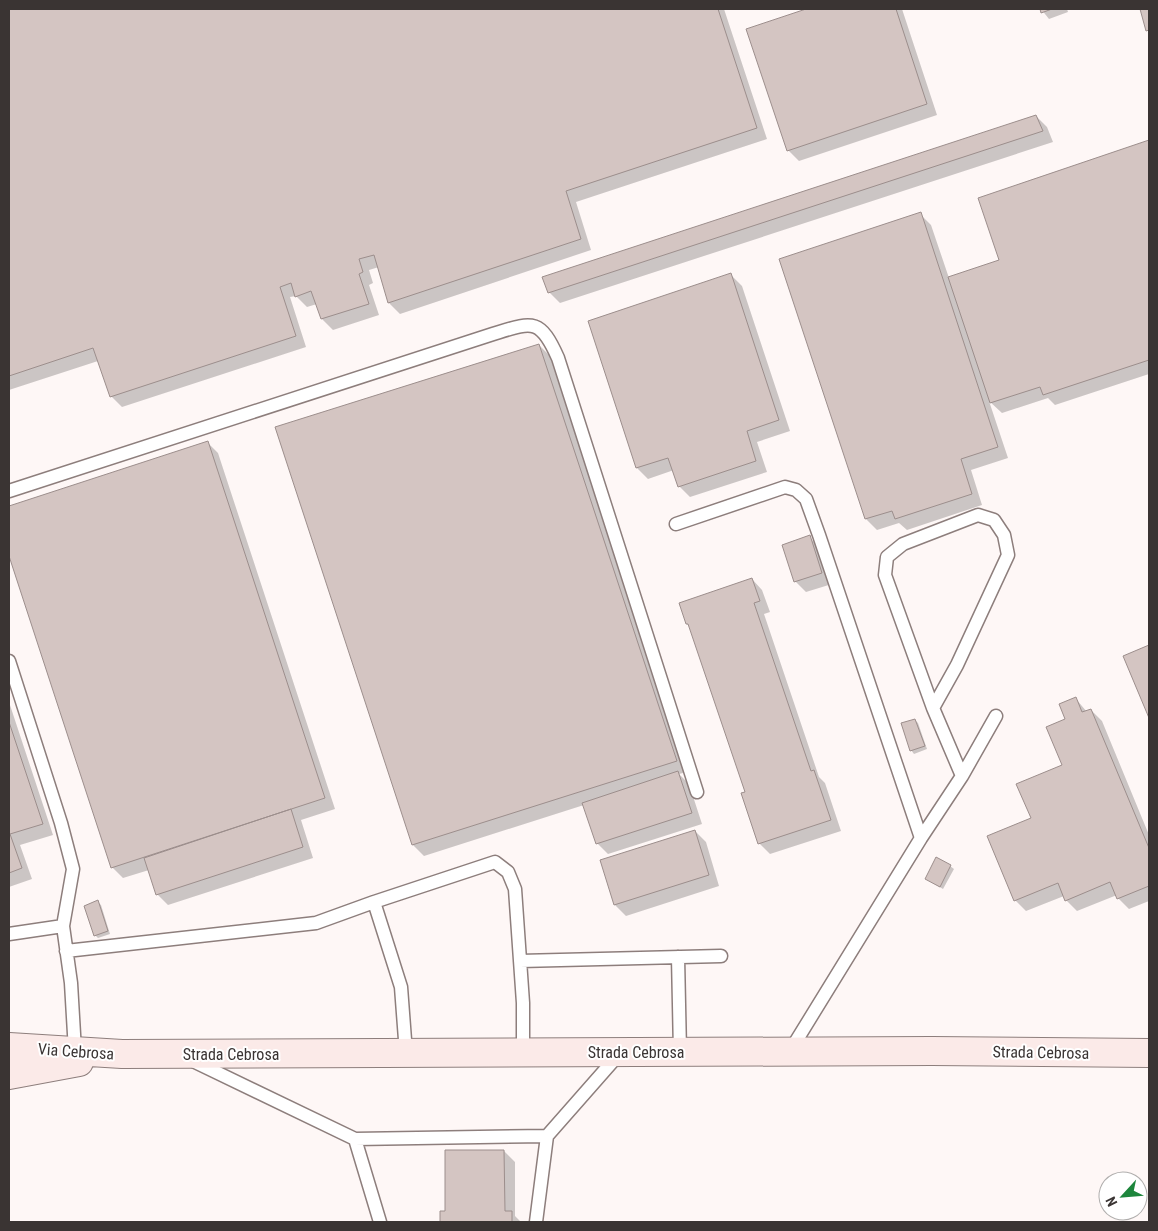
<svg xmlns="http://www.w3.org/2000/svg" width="1158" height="1231" font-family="'Roboto Condensed',sans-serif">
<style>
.shadow{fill:#0003}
.building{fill:#d4c5c2;stroke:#9c8e8c}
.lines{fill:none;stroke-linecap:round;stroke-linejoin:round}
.service-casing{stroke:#8d7e7c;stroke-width:15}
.secondary-casing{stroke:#8d7e7c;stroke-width:30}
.service{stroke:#fff;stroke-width:12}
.secondary{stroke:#fbeae8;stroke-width:28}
.labels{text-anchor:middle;stroke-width:4;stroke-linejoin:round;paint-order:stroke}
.street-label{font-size:16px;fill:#3a3433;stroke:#fff}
</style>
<rect width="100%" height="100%" fill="#fef7f6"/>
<path class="shadow" d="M9 9H724L767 139 576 202 591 250 400 314 389 303 379 267 369 270 373 283 369 285 379 315 333 330 322 319 317 304 307 307 296 296 290 297 306 347 122 407 111 396 98 361 9 390Z
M810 9H902L937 115 799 161 788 150 748 30Z
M1041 9H1067L1068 12 1049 19Z
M1036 116 1047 127 1053 142 560 303 549 292Z
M1149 142V374L1055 405 1048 398 1002 413 989 401 1008 458 971 470 982 505 907 530 899 523 877 530 866 519 781 259 920 214 931 225 949 278 1000 261 980 198Z
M731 275 742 286 790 431 757 442 767 472 690 497 679 486 674 470 648 479 637 468 589 321Z
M539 345 550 356 687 772 679 774 689 784 702 824 608 854 597 843 584 805 424 856 413 845Z
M207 442 218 453 335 809 301 820 313 858 168 905 157 894 149 870 123 878 112 867 9 552V507Z
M809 537 820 548 832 584 806 592 795 581Z
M752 579 762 590 770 612 764 614 819 777 825 783 841 831 770 854 759 843 746 793 690 627 687 624Z
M1149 646V715L1125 657Z
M1076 699 1087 712 1091 710 1102 721 1149 835V901L1129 909 1118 898 1117 895 1077 911 1066 900 1064 896 1026 911 1015 900 989 837 1032 819 1063 765 1067 720Z
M9 702 53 835 20 845 32 879 9 887Z
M915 720 918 723 927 749 914 754 911 750Z
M695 831 706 842 719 886 626 916 615 905 601 861Z
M950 866 954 869 943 889 926 879Z
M98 902 101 905 110 934 98 938 95 935Z
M504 1151 515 1162V1216L521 1222H442V1212H447Z"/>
<path class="building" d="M9 9H718L757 128 566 191 581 239 388 303 374 255 359 259 363 272 359 274 369 304 321 319 311 291 295 297 291 283 280 287 296 336 110 397 93 348 9 376Z
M806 9H896L927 104 787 151 746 29Z
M1040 9H1052L1041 13Z
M1140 9H1149V30L1146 31Z
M1036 115 1043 131 548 293 542 277Z
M1149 140V360L1043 395 1040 387 990 403 948 277 999 260 978 198Z
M921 212 998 447 961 459 972 494 895 519 892 511 865 519 779 259Z
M731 273 779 420 747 431 756 461 678 487 668 458 636 468 588 321Z
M539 344 677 761 412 845 275 427Z
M208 441 325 798 111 868 9 556V506Z
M810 535 822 573 794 582 782 545Z
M752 578 760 601 754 603 811 771 814 770 831 820 758 844 741 793 745 792 688 624H686L679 603Z
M1149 645V718L1123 656Z
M1076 697 1082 712 1091 709 1149 848V886L1117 899 1110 882 1065 901 1058 883 1014 901 987 836 1031 818 1016 784 1062 765 1046 727 1065 719 1059 704Z
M915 719 925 746 910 751 901 723Z
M9 722 43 824 10 834 22 868 9 873Z
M678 771 692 813 596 844 582 803Z
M291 809 303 847 156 895 144 858Z
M695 830 709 875 614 905 600 860Z
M936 857 951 865 940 887 925 879Z
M98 900 108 931 94 936 84 906Z
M445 1150H504L505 1211H512V1222H440V1211H445Z"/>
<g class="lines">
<defs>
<path id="service" d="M9 491 493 334C532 322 540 317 558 358L697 792
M676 524 785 487 796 490 806 499 819 535 921 838
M9 661 61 823 73 869 63 926
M933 708 957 665 1008 555 1004 535 994 520 978 515 903 544 887 557 885 575 933 708 962 776
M374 902 495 862 508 872 515 889 523 1003V1052
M9 934 63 926 71 983 75 1051
M66 951 316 923 374 902 401 987 406 1053
M678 957 680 1052
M520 961 721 956
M790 1051 921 838 962 776 996 716
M191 1060 355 1139 380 1222
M355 1139 547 1136
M536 1222 547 1136 620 1053"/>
<path id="secondary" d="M9 1047 122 1054 932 1051 1149 1053
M9 1075 79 1062"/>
</defs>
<use href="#service" class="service-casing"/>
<use href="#secondary" class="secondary-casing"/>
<use href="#service" class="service"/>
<use href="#secondary" class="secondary"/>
</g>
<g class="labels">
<g class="street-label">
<text transform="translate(76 1051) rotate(4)" y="6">Via Cebrosa</text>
<text x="636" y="1058">Strada Cebrosa</text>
<text transform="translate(1041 1052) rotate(1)" y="6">Strada Cebrosa</text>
<text x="231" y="1060">Strada Cebrosa</text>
</g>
</g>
<rect width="1158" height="1231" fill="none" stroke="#3a3433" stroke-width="20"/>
<g transform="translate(1123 1196) rotate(244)"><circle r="24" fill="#ffffff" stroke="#b0aead"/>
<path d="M0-4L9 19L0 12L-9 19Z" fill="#1d863c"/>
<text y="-8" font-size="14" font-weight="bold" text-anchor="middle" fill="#3a3433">N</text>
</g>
</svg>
